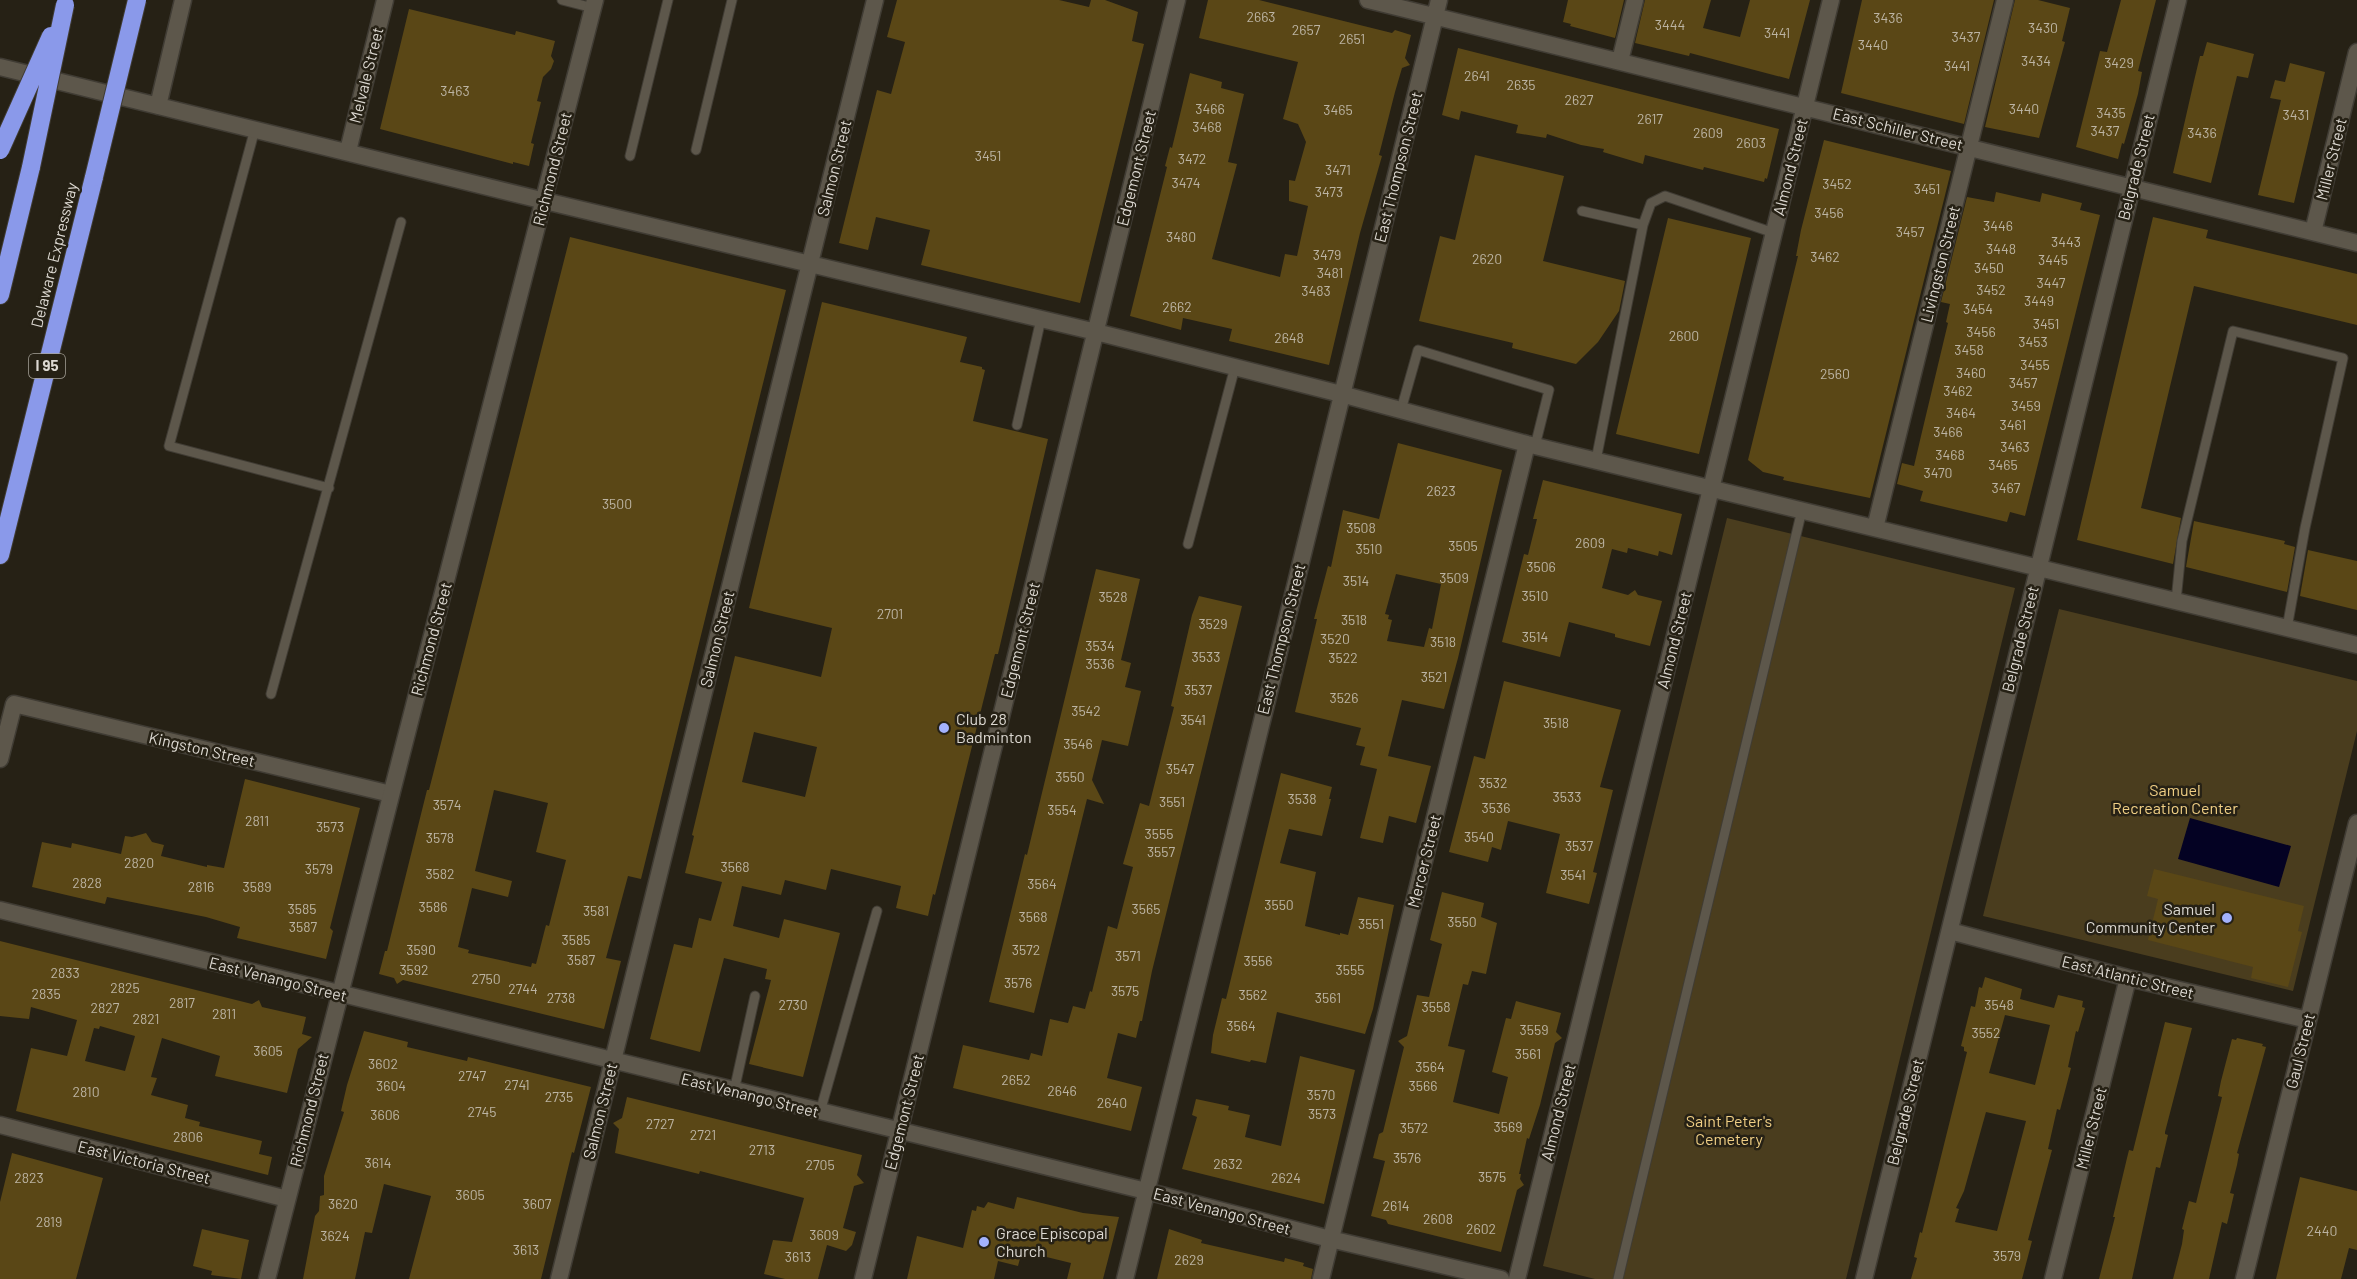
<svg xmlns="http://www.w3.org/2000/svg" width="2357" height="1279" font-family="Barlow,sans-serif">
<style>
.green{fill:#4a3d1e}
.water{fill:#040223}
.building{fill:#5a4716;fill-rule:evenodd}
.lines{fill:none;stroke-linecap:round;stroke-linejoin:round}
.service-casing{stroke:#403c34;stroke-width:11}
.minor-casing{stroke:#403c34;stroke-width:19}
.secondary-casing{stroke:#403c34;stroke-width:19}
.motorway-casing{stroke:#403c34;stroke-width:20}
.service{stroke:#5d574b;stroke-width:9}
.minor{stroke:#5d574b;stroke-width:16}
.secondary{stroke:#5d574b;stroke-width:16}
.motorway{stroke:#8a99ea;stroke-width:18}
.motorway-bridge-casing{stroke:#403c34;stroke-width:20;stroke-linecap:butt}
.motorway-bridge{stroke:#8a99ea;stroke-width:18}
.poi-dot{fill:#a3b2fd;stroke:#262115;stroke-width:2}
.labels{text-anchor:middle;stroke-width:5;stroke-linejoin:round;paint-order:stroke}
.number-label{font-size:14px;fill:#bcb4a3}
.shield{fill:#262115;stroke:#a6a299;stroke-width:1.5}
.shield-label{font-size:15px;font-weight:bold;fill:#ddd9d2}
.street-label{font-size:16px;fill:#ddd9d2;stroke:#262115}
.poi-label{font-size:16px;fill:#ddd9d2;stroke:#262115;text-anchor:start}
.park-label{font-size:16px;fill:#f0cf85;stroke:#262115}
</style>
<rect width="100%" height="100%" fill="#262115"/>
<path class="green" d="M1727 518 2015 588 1846 1279H1595L1543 1266Z
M2059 609 2357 681V731L2293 991 1983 916Z"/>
<path class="water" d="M2190 818 2291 846 2279 887 2178 859Z"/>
<path class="building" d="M897 0H1059L1089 7 1091 0H1105L1138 12 1132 41 1144 44 1080 303 921 265 930 230 876 217 868 250 839 243 877 90 891 94 905 42 887 37Z
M1208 0H1259L1392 33 1395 30 1411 35 1405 58 1410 65 1402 68 1395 92 1379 155 1382 156 1360 233 1329 365 1229 341 1232 329 1183 318 1181 330 1130 316 1167 167 1165 166 1170 147 1172 148 1190 73 1222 82 1221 88 1244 94 1228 162 1237 164 1212 259 1280 277 1285 254 1297 256 1308 206 1289 201V180L1295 181 1306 142 1298 124 1283 119 1298 62 1199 38Z
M1568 0H1624L1615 38 1570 26 1571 24 1563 22Z
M1645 0H1711L1703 28 1740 37 1750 0H1810L1789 79 1690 53 1689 56 1635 43Z
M1862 0H1994L1964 124 1841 93Z
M2015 0H2038L2070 8 2062 41 2065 42 2039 138 1985 127Z
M2121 0H2156L2138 71 2142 72 2138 94 2124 144 2122 143 2118 159 2076 147 2100 51 2107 52Z
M409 9 515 35 516 31 555 41 551 56 554 61 551 69 543 77 537 101 541 102 531 143 534 144 529 166 513 162V164L380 129Z
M2207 42 2254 54 2248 78 2237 76 2211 183 2173 173 2194 81 2200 56H2203Z
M1458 48 1779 129 1767 179 1765 178 1764 182 1704 167 1703 170 1645 155 1643 164 1603 152 1604 149 1581 145 1547 134 1546 138 1516 133 1518 125 1461 111 1459 120 1442 115Z
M2290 63 2325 72 2294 203 2258 195 2281 100 2270 98 2275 80 2285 82Z
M1824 140 1951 171 1870 498 1783 480 1784 477 1763 472 1748 460 1798 256H1796L1801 230Z
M1475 155 1564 176 1543 261 1625 281 1619 311 1598 342 1576 364 1512 348 1513 343 1419 321 1440 236 1455 240Z
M1996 192 2040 202 2042 193 2082 203 2080 210 2100 215 2025 516 2010 512 2007 522 1920 501 1923 491 1897 484 1902 463 1914 466 1921 436 1948 323 1946 322 1950 304 1941 302 1967 197 1994 202Z
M2153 217 2208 230 2206 238 2357 274V325L2194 286 2141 508 2181 518 2173 564 2077 540Z
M1668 218 1751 238 1699 454 1616 434Z
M570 237 786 290 641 879 628 876 606 958 621 961 604 1029 403 980 397 984 394 978 379 974 385 951H387L427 790H429ZM494 790 548 803 536 852 566 860 549 926 546 925 536 964 532 963 531 967 468 953 469 950 458 947 472 888 508 897 512 881 475 871Z
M822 302 967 337 960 362 982 367V369L985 370 973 421 1048 439 998 654H995L935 895 933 894 928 916 896 908 901 886 831 869 826 890 785 880 781 895 742 886 733 926 779 938 784 919 840 933 803 1077 749 1064 771 980 765 979 767 969 724 958 700 1052 650 1039 674 944 692 948 699 918 711 921 722 882 685 873 694 836 692 835 735 656 821 677 832 628 749 608ZM754 732 817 747 805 797 742 782Z
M1398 443 1502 470 1458 658 1444 709 1402 700 1388 756 1431 766 1416 823 1389 816 1383 843 1360 838 1377 769 1360 765 1365 747 1356 745 1361 728 1295 712 1317 619H1314L1328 566 1331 567 1343 510 1379 519ZM1396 574 1441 584 1432 629 1429 628 1424 647 1387 641 1392 620 1388 619 1389 615 1385 614Z
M1543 480 1682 514 1672 555 1659 551 1658 556 1628 548 1627 553 1612 549 1602 588 1628 595 1635 590 1638 595 1662 601 1650 646 1615 637V634L1569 622 1560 657 1502 642 1524 554 1528 555 1537 519H1533Z
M2194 521 2285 541 2284 544 2295 547 2287 592 2186 567Z
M2308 550 2357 561V610L2300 596Z
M1096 569 1140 579 1121 660 1131 663 1125 687 1141 691 1128 746 1102 740 1092 780 1104 804 1087 799 1034 1013 989 1002 1025 854 1027 855Z
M1199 596 1242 606 1152 971 1142 1021H1140L1136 1038 1118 1033 1107 1078 1142 1087 1131 1131 953 1088 963 1045 1029 1060 1031 1053 1042 1056 1050 1019 1068 1023 1073 1006 1085 1009 1090 991 1092 992 1108 926 1117 929 1133 867 1123 864 1140 803 1149 806 1174 707 1171 706 1192 615Z
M1504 681 1621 710 1600 787 1613 790 1593 872 1597 873 1589 904 1546 893 1560 834 1508 821 1501 850 1492 847 1488 862 1449 852 1474 756 1485 759Z
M1281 773 1332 787 1329 799H1331L1322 836 1289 829 1280 863 1316 872 1305 926 1340 935V933L1348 935 1358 897 1394 905 1373 1009 1365 1034 1277 1012 1266 1063 1251 1060 1250 1062 1211 1053 1213 1035 1222 998 1226 999Z
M245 779 360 808 330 928 333 931 326 959 237 938 240 927 206 917 107 897 105 904 32 887 42 842 71 848 72 843 121 854 125 836 132 837 146 833 152 842 164 845 161 856 207 867V865L224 868Z
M2154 869 2304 906 2298 931 2302 932 2288 987 2251 978 2253 967 2148 940 2158 899 2147 896Z
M1442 892 1484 903 1481 917 1497 923 1486 974 1472 971 1468 985 1463 984 1448 1046 1465 1050 1453 1102 1499 1114 1508 1077 1492 1072 1506 1018 1511 1019 1516 1001 1561 1013 1556 1032 1562 1038 1555 1043 1540 1105 1529 1139 1527 1138 1519 1174H1521L1520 1179 1524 1185 1517 1190 1501 1252 1388 1224 1386 1220 1371 1216 1385 1161 1373 1158 1379 1134 1383 1132 1404 1047 1398 1041 1407 1036 1417 995 1429 997 1442 944 1430 940Z
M0 941 252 1004 259 1000 262 1007 306 1017 302 1034 312 1037 298 1049 287 1093 215 1076 220 1056 162 1038 151 1077 157 1078 151 1095 188 1105 185 1118 200 1122 199 1126 262 1141 259 1154 272 1157 268 1175 16 1111 31 1048 67 1056 77 1020 31 1007 29 1019 0 1016ZM100 1026 135 1036 125 1071 85 1061 94 1028 99 1029Z
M1985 977 2022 989 2020 999 2054 1008 2058 995 2083 1001 2082 1007 2085 1008 2078 1032 2076 1031 2068 1067 2071 1068 2060 1110 2057 1109 2048 1149 2052 1150 2028 1240 2032 1241 2022 1279H1911L1917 1258 1914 1257 1920 1232 1922 1233 1967 1052 1964 1051V1047L1961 1046 1971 1006 1975 1007 1979 987 1982 988ZM2005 1015 2050 1025 2035 1085 1989 1073ZM1986 1112 2026 1121 1997 1231 1955 1222 1959 1209 1956 1208 1964 1191Z
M2165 1022 2192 1028 2165 1132V1134L2168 1135 2160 1168 2156 1167 2132 1279H2099L2115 1217H2113L2127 1158 2129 1150 2133 1151Z
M364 1031 408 1042 407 1047 467 1061 468 1057 591 1087 574 1153 572 1152 541 1279H409L431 1196 384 1184 372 1233 365 1232 355 1279H303L315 1216 319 1211 320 1196 324 1195V1176L344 1112 341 1111 347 1085Z
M2237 1038 2263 1044 2262 1046 2266 1047 2237 1153 2239 1154 2237 1165 2230 1193 2234 1194 2227 1224 2222 1222 2209 1279H2173L2182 1244 2184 1230 2182 1229 2189 1201 2196 1203 2222 1097 2218 1096 2221 1081 2232 1039 2236 1040Z
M1300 1056 1355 1070 1324 1204 1182 1169 1197 1117 1192 1115 1196 1099 1229 1106 1228 1110 1250 1115 1245 1137 1281 1146Z
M627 1097 862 1155 857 1175 864 1183 854 1186 843 1228 856 1232 852 1245 846 1251 827 1245 818 1279H785L764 1274 773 1240 792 1242 804 1198 700 1171 699 1174 615 1153 619 1129 613 1123 622 1118Z
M12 1153 103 1178 76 1279H0V1202Z
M2300 1177 2357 1191V1250L2349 1248 2341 1279H2276Z
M1017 1197 1083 1213 1119 1217 1103 1279H1067L1071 1263 1022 1251 1018 1266 998 1261 994 1279H907L917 1236 963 1248 972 1210 976 1211 977 1206 984 1208 988 1202 1014 1209Z
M202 1229 249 1240 241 1279 211 1275 212 1271 193 1266Z
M1169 1229 1202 1240 1201 1243 1284 1262 1285 1258 1304 1263 1303 1266 1313 1269 1311 1279H1157Z"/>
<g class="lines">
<defs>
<path id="service" d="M562 0 593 8
M255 129 169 446 329 488
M696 150 732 0
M630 156 668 0
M1582 211 1643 225 1596 460
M1643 225 1651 203 1665 196 1774 233
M1401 410 1418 350 1549 390 1535 446
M1017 425 1041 319
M1188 544 1235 367
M2176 601 2182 541 2233 331 2343 358 2305 528 2287 628
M271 694 401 222
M734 1091 755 996
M820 1112 877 911
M1618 1279 1802 510"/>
<path id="minor" d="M1368 0 2357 243
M1620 61 1635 0
M0 67 545 201 1096 332 1341 394 1527 444 2357 645
M158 106 183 0
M348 151 385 0
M2313 232 2357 52
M1875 528 2005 0
M0 759 14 704 391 794
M0 910 1146 1191 1330 1239 1501 1279
M1950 931 2128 978 2308 1020
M0 1125 287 1199
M559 1279 875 0
M863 1279 1177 0
M1125 1279 1439 0
M1321 1279 1527 444
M1517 1279 1831 0
M1864 1279 2178 0
M2053 1279 2128 978
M2244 1279 2357 823"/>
<path id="secondary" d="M267 1279 595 0"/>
<path id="motorway" d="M0 295 31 167
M0 555 94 177"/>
</defs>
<use href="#service" class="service-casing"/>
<use href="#minor" class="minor-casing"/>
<use href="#secondary" class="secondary-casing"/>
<use href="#motorway" class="motorway-casing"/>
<use href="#service" class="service"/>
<use href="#minor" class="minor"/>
<use href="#secondary" class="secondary"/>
<use href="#motorway" class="motorway"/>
<defs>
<path id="motorway-bridge" d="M0 150 51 36
M31 167 65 5
M94 177 137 0"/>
</defs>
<use href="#motorway-bridge" class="motorway-bridge-casing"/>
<use href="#motorway-bridge" class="motorway-bridge"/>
</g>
<g class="poi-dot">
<circle cx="944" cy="728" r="6"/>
<circle cx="2227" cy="918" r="6"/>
<circle cx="984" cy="1242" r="6"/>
</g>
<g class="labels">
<g class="number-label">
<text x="1261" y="22">2663</text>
<text x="1888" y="23">3436</text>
<text x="1670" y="30">3444</text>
<text x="2043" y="33">3430</text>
<text x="1306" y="35">2657</text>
<text x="1777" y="38">3441</text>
<text x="1966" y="42">3437</text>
<text x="1352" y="44">2651</text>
<text x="1873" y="50">3440</text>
<text x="2036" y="66">3434</text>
<text x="2119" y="68">3429</text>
<text x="1957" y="71">3441</text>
<text x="1477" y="81">2641</text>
<text x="1521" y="90">2635</text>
<text x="455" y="96">3463</text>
<text x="1579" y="105">2627</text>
<text x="1210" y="114">3466</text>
<text x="2024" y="114">3440</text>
<text x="1338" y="115">3465</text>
<text x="2111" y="118">3435</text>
<text x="2296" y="120">3431</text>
<text x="1650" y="124">2617</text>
<text x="1207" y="132">3468</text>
<text x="2105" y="136">3437</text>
<text x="1708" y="138">2609</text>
<text x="2202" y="138">3436</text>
<text x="1751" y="148">2603</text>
<text x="988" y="161">3451</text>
<text x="1192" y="164">3472</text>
<text x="1338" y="175">3471</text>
<text x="1186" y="188">3474</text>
<text x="1837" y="189">3452</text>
<text x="1927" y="194">3451</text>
<text x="1329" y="197">3473</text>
<text x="1829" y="218">3456</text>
<text x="1998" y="231">3446</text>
<text x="1910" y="237">3457</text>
<text x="1181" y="242">3480</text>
<text x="2066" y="247">3443</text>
<text x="2001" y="254">3448</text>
<text x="1327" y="260">3479</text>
<text x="1825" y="262">3462</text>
<text x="1487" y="264">2620</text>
<text x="2053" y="265">3445</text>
<text x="1989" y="273">3450</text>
<text x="1330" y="278">3481</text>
<text x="2051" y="288">3447</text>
<text x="1991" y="295">3452</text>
<text x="1316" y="296">3483</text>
<text x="2039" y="306">3449</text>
<text x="1177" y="312">2662</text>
<text x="1978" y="314">3454</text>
<text x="2046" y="329">3451</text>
<text x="1981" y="337">3456</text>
<text x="1684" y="341">2600</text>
<text x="1289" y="343">2648</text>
<text x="2033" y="347">3453</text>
<text x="1969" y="355">3458</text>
<text x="2035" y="370">3455</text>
<text x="1971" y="378">3460</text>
<text x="1835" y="379">2560</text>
<text x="2023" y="388">3457</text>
<text x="1958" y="396">3462</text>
<text x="2026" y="411">3459</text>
<text x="1961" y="418">3464</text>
<text x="2013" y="430">3461</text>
<text x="1948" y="437">3466</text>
<text x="2015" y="452">3463</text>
<text x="1950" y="460">3468</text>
<text x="2003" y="470">3465</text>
<text x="1938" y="478">3470</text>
<text x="2006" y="493">3467</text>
<text x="1441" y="496">2623</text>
<text x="617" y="509">3500</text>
<text x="1361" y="533">3508</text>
<text x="1590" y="548">2609</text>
<text x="1463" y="551">3505</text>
<text x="1369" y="554">3510</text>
<text x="1541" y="572">3506</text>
<text x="1454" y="583">3509</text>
<text x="1356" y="586">3514</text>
<text x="1535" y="601">3510</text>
<text x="1113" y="602">3528</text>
<text x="890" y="619">2701</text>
<text x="1354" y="625">3518</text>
<text x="1213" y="629">3529</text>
<text x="1535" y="642">3514</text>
<text x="1335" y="644">3520</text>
<text x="1443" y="647">3518</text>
<text x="1100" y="651">3534</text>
<text x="1206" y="662">3533</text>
<text x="1343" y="663">3522</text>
<text x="1100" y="669">3536</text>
<text x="1434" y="682">3521</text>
<text x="1198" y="695">3537</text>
<text x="1344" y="703">3526</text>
<text x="1086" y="716">3542</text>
<text x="1193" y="725">3541</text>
<text x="1556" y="728">3518</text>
<text x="1078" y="749">3546</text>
<text x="1180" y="774">3547</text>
<text x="1070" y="782">3550</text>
<text x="1493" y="788">3532</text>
<text x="1567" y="802">3533</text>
<text x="1302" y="804">3538</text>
<text x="1172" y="807">3551</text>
<text x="447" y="810">3574</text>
<text x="1496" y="813">3536</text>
<text x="1062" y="815">3554</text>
<text x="257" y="826">2811</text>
<text x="330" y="832">3573</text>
<text x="1159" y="839">3555</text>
<text x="1479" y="842">3540</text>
<text x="440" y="843">3578</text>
<text x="1579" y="851">3537</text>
<text x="1161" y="857">3557</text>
<text x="139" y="868">2820</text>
<text x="735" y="872">3568</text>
<text x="319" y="874">3579</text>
<text x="440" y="879">3582</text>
<text x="1573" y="880">3541</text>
<text x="87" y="888">2828</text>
<text x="1042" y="889">3564</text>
<text x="201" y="892">2816</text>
<text x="257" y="892">3589</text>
<text x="1279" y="910">3550</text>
<text x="433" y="912">3586</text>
<text x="302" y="914">3585</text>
<text x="1146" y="914">3565</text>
<text x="596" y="916">3581</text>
<text x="1033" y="922">3568</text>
<text x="1462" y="927">3550</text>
<text x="1371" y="929">3551</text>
<text x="303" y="932">3587</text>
<text x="576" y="945">3585</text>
<text x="421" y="955">3590</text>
<text x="1026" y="955">3572</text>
<text x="1128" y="961">3571</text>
<text x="581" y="965">3587</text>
<text x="1258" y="966">3556</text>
<text x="414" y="975">3592</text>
<text x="1350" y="975">3555</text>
<text x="65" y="978">2833</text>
<text x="486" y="984">2750</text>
<text x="1018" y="988">3576</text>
<text x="125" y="993">2825</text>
<text x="523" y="994">2744</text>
<text x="1125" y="996">3575</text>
<text x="46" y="999">2835</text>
<text x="1253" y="1000">3562</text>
<text x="561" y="1003">2738</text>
<text x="1328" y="1003">3561</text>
<text x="182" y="1008">2817</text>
<text x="793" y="1010">2730</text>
<text x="1999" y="1010">3548</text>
<text x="1436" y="1012">3558</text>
<text x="105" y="1013">2827</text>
<text x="224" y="1019">2811</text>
<text x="146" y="1024">2821</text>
<text x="1241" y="1031">3564</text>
<text x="1534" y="1035">3559</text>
<text x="1986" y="1038">3552</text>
<text x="268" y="1056">3605</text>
<text x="1528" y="1059">3561</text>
<text x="383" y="1069">3602</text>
<text x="1430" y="1072">3564</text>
<text x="472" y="1081">2747</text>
<text x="1016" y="1085">2652</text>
<text x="517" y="1090">2741</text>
<text x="391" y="1091">3604</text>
<text x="1423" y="1091">3566</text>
<text x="1062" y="1096">2646</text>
<text x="86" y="1097">2810</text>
<text x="1321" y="1100">3570</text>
<text x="559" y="1102">2735</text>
<text x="1112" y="1108">2640</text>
<text x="482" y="1117">2745</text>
<text x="1322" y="1119">3573</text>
<text x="385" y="1120">3606</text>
<text x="660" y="1129">2727</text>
<text x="1508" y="1132">3569</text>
<text x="1414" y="1133">3572</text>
<text x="703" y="1140">2721</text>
<text x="188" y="1142">2806</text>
<text x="762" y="1155">2713</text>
<text x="1407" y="1163">3576</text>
<text x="378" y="1168">3614</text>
<text x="1228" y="1169">2632</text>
<text x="820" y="1170">2705</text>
<text x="1492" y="1182">3575</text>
<text x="29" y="1183">2823</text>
<text x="1286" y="1183">2624</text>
<text x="470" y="1200">3605</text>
<text x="343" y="1209">3620</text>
<text x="537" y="1209">3607</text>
<text x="1396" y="1211">2614</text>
<text x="1438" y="1224">2608</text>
<text x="49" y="1227">2819</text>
<text x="1481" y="1234">2602</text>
<text x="2322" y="1236">2440</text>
<text x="824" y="1240">3609</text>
<text x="335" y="1241">3624</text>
<text x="526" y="1255">3613</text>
<text x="2007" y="1261">3579</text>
<text x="798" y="1262">3613</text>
<text x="1189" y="1265">2629</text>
</g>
<rect class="shield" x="29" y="354" width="36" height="24" rx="4.5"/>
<g class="shield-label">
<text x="47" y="371">I 95</text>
</g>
<g class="street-label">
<text transform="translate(366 75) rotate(-76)" y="6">Melvale Street</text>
<text transform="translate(1898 129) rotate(14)" y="6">East Schiller Street</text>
<text transform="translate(2331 159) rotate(-76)" y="6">Miller Street</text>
<text transform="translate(1398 167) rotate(-76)" y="6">East Thompson Street</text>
<text transform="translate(1790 167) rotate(-76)" y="6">Almond Street</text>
<text transform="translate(2136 167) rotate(-76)" y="6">Belgrade Street</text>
<text transform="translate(834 168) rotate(-76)" y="6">Salmon Street</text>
<text transform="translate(1136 168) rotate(-76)" y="6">Edgemont Street</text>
<text transform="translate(552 169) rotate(-76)" y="6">Richmond Street</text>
<text transform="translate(54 255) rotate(-76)" y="6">Delaware Expressway</text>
<text transform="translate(1940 264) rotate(-76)" y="6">Livingston Street</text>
<text transform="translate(431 639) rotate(-75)" y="6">Richmond Street</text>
<text transform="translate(717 639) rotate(-76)" y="6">Salmon Street</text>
<text transform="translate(1281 639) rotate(-76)" y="6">East Thompson Street</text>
<text transform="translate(2020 639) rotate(-76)" y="6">Belgrade Street</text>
<text transform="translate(1020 640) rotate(-76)" y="6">Edgemont Street</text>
<text transform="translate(1674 640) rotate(-76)" y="6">Almond Street</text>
<text transform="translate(202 749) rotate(13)" y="6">Kingston Street</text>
<text transform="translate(1424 861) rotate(-76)" y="6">Mercer Street</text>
<text transform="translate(2128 977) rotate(14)" y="6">East Atlantic Street</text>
<text transform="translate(278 979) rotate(14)" y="6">East Venango Street</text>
<text transform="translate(2300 1051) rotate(-76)" y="6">Gaul Street</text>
<text transform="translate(750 1095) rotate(14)" y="6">East Venango Street</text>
<text transform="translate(309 1110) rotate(-76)" y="6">Richmond Street</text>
<text transform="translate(600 1111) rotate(-76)" y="6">Salmon Street</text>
<text transform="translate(904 1112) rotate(-76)" y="6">Edgemont Street</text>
<text transform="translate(1558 1112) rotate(-76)" y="6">Almond Street</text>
<text transform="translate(1905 1112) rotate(-76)" y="6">Belgrade Street</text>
<text transform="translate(2091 1128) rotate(-76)" y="6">Miller Street</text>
<text transform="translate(144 1162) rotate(14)" y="6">East Victoria Street</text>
<text transform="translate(1222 1211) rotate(15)" y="6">East Venango Street</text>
</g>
<g class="poi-label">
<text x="956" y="725">Club 28<tspan x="956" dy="18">Badminton</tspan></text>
<text x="2215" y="915" text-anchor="end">Samuel<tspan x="2215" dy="18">Community Center</tspan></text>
<text x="996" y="1239">Grace Episcopal<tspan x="996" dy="18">Church</tspan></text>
</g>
<g class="park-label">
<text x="2175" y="796">Samuel<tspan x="2175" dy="18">Recreation Center</tspan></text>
<text x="1729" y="1127">Saint Peter's<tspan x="1729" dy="18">Cemetery</tspan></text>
</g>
</g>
</svg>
